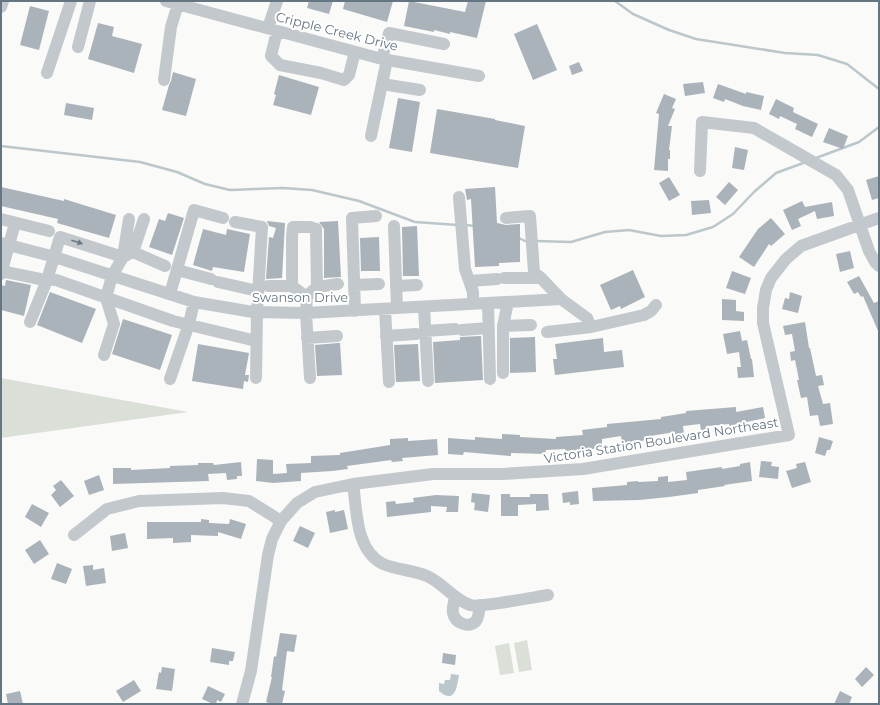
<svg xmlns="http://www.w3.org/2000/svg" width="880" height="705" font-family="Montserrat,sans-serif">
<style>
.green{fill:#dadfd7}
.water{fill:#bbc7cb}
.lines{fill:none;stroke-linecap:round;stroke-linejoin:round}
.stream{stroke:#bbc7cb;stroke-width:2.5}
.building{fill:#aab3b9}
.minor{stroke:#c3c8cc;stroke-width:12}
.oneway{fill:#6a7a87}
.labels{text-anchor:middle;stroke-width:4;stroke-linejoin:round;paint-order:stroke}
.street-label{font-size:13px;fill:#657683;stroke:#fff}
</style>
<rect width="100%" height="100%" fill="#fafaf8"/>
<path class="green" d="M1 378 188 412 1 438Z
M527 640 532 670 519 672 514 643Z
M509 643 514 673 500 675 495 646Z"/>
<path class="water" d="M451 674 459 675C457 687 455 705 439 691V683L444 684 445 680H450Z"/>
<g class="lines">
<path class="stream" d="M615 1 633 14 669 30 696 39 785 53 818 55 847 64 879 89
M1 146 140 162 177 172 205 184 230 190 283 188 312 190 359 201 415 222 458 225
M816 158 859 142 879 127
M465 225 476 226
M519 238 525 241H529
M536 241 571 242 605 232 629 230 661 236 686 235 713 227 733 214 754 192 776 173 806 162"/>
</g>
<path class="building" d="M309 1H333L329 14 307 8Z
M345 1H393L387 22 343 9Z
M409 1 465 12 468 1H486L477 38 450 32V34L434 30V32L404 26Z
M30 6 49 11 39 50 20 45Z
M98 23 114 27 112 36 142 44 134 73 88 59Z
M537 24 557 70 533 80 514 34Z
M579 62 583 71 572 75 569 66Z
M173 72 196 79 186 116 162 110 169 85 171 81Z
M279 75 319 87 311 115 273 105 276 95 274 94Z
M703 82 705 93 685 96 683 84Z
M718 84 746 94V92L764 96 761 110 743 106 725 99 724 102 713 98Z
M664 94 676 99 672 108 675 109 668 126H672L669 150H670V159H668V171L654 170 659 114 656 113Z
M398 98 420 102 412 152 389 148Z
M776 99 794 108 793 112 818 124 812 137 795 129 797 124 780 116 779 119 769 114Z
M66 103 94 108 92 120 64 115Z
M437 109 495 119V120L525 126 518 168 430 153Z
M829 128 848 136 843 149 823 142Z
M735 147 748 150 744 170 732 168Z
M879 176V198L872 200 866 180Z
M669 177 680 195 669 201 659 183Z
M729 182 738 190 725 205 716 197Z
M1 187 64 201V199L116 215 109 238 57 223 58 219 1 206Z
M495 187 497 223 506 225 520 224V262L499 263V266L475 267 471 199 467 200 465 189Z
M709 200 711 213 692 215 691 201Z
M802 201 805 207 832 202 834 216 817 219 815 211 798 219 801 226 792 230 783 210Z
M168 213 184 218 172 255 149 247 159 219 165 221Z
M771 218 785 234 771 246 769 244 754 267 739 257 758 229Z
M267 221 285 223 282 278 266 279 269 237 273 238 276 228 269 226Z
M338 221 341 277 324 278V229L319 222Z
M417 226 419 276H403L402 227Z
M203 229 226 235 227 229 250 234 244 272 213 267 212 271 193 265Z
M379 237 380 271H361L360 238Z
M850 251 854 268 840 272 836 254Z
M633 270 645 297 621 309 620 306 611 310 600 285Z
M732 271 751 278 745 294 726 288Z
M859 276 874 303 879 301V333L863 296 861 297 858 292 854 294 847 282Z
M6 280 31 285 24 316 1 310V285L5 286Z
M50 292 96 309 82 343 37 325Z
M790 292 802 296 798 313 782 309 785 298 789 299Z
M722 299 736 300V311L744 312V321L722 320Z
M123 319 172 335 160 370 112 354Z
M805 322 809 348H810L816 376 822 375 824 385 818 386 823 404 830 403 833 424 820 426 818 415 810 416 807 397 801 398 797 380H799L795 360 791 361 790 352 795 351 792 334 785 335 783 326Z
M740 331 742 341 747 340 751 359H752L754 377 738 378 737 367H741L739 352 727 354 723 334Z
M481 336 483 380 435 383 433 342 460 340V337Z
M535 337 536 372 510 373V338Z
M603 338 604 352 622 350 624 367 555 375 553 359H557L555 344Z
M338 343H340L342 375 317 376 315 345Z
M198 344 249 353 245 375H249L248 382 244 381 243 389 192 381Z
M418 344 420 381 396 382 394 345Z
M736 407V412L763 407 765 418 737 424V425L729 426V424L709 426 710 430 701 431 700 424 683 426 684 434 675 435V432L656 435 647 437V440L622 444 621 436 602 439V447L593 449 565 451V449L546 450 545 454 511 453V456L464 452 463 455 448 454V438L475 440V437L502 439V434L520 435V437L556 439V437L583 435 582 430 607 427V424L661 419V417L686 413V411Z
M819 437 833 441 830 450H827L825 456 815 453Z
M408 438V441L437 439 438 455 402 458 403 461 392 462 391 460 347 466 348 469 332 471 301 473V481L273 483 256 481 257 459 273 460V474L287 473 286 464 311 463V456L340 455V453L390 445V439Z
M761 461 772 462 771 466 779 467 778 479 759 477Z
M241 462 242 476H237V479L227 480 226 473 208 474 209 481 113 484V468H131V470L170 468V466L198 465V463H213L214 465Z
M750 462 752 481 724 485 725 486 698 490V493L669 497 639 500 593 501 592 488 627 485V482L638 481V482L658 481V477L668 476V482L687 480 686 472 722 467V469L740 466V464Z
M805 462 811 482 792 488 786 471 797 468 796 464Z
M99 475 104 490 89 495 84 481Z
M61 480 74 496 60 507 51 495 56 490 53 486Z
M578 491 579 504 570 505V502L563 503 562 493Z
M472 493 490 495 488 512 474 510 475 503 471 502Z
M501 494H510V497H530V494H548L549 510 536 511V504L518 505V516H501Z
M436 495 459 496 458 512H446L447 507 431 506V512L387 517 386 502 395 501 396 504 414 502 413 498Z
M32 504 49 513 41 527 25 517Z
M335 510V512L344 510 348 529 330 533 326 512Z
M201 519 209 520V523L229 524 230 519 246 524 241 539 218 532V536L191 535V542L173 543V538L147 539V522H201Z
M300 526 315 533 308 548 293 541Z
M125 533 128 548 112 551 110 536Z
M40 540 49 554 34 564 25 550Z
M57 563 72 569 66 584 51 579Z
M93 565V570L104 568 106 583 86 586 83 566Z
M280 633 297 635 294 652 287 651 282 690 285 691 282 704H272L266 702 272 677H271L274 656 276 657Z
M212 648 235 652 233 661H229V665L210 662Z
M443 653 456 655 455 665 442 663Z
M162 667 175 669 172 691 156 689 159 672 161 673Z
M866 667 874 675 862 687 855 679Z
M134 680 141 691 123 702 116 691Z
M208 686 225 694 221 702 217 700 216 704H213L202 699Z
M20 691 23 704H8L6 694Z
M840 691 852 697 849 704H834Z"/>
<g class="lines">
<path class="minor" d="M166 1 382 59 479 76
M1 7 3 1
M268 28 277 1
M277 31 271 56 280 65 321 73 344 80 349 75 355 52
M78 47 90 1
M382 59 389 33 444 44
M47 73 71 1
M164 80 171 27 178 4
M382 84 420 90
M371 136 387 60
M700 171 702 122 754 128 836 175 848 190 869 251 875 262 879 266
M459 197 465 269 473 292V304
M506 218 530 216 534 272 541 278
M1 219 49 231
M235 222 262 227 257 312 256 378
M394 226 397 308
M1 243 55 257 194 302 253 312 306 313 561 299
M133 252 165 266
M177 270 211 279
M1 271 40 279 56 280 173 321 256 341
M1 274 15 223
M504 278H541L561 299 587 318 591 327 547 332
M470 281 497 279
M218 282 258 291
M354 285 379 284
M268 286H292
M396 286 417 285
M317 287 338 284
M170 294 194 210 223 218
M307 296 317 287 316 229 310 227H293L292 236V286L301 293 307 296 306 313 310 378
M488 303 490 379
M424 307 428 381
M385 309 389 382
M355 311 352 218 376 216
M30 322 47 280 60 237 123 257 129 219
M503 326 531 325
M591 327 644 315 651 311 656 305
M462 330 488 328
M425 331 455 329
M386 336 416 334
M307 338 337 336
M104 355 114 324 106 298 112 276 123 257 133 252 144 219
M503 373V326L508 302
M170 379 189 324 194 302
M353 484C357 510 355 550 383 564 397 570 413 570 427 576 443 583 453 599 470 605 478 608 535 597 548 595
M74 535 107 509 139 501 223 498 249 501 281 521
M455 597C454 602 452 608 453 613 455 623 469 629 476 621 479 617 479 610 480 605
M242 704 251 671 268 555 272 539 281 521 297 503 315 492 353 484 433 474H502L583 469 789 435 763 323V308L766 290 771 278 786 259 801 246 879 218"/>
</g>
<defs><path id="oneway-solid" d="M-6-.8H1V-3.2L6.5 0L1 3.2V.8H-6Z"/></defs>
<use class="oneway" href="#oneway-solid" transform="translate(77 242) rotate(18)"/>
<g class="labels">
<g class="street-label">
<text transform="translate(337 31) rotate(14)" y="5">Cripple Creek Drive</text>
<text x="300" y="302">Swanson Drive</text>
<text transform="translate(661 440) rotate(-9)" y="5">Victoria Station Boulevard Northeast</text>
</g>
</g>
<rect width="880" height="705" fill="none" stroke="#657683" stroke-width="4"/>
</svg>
